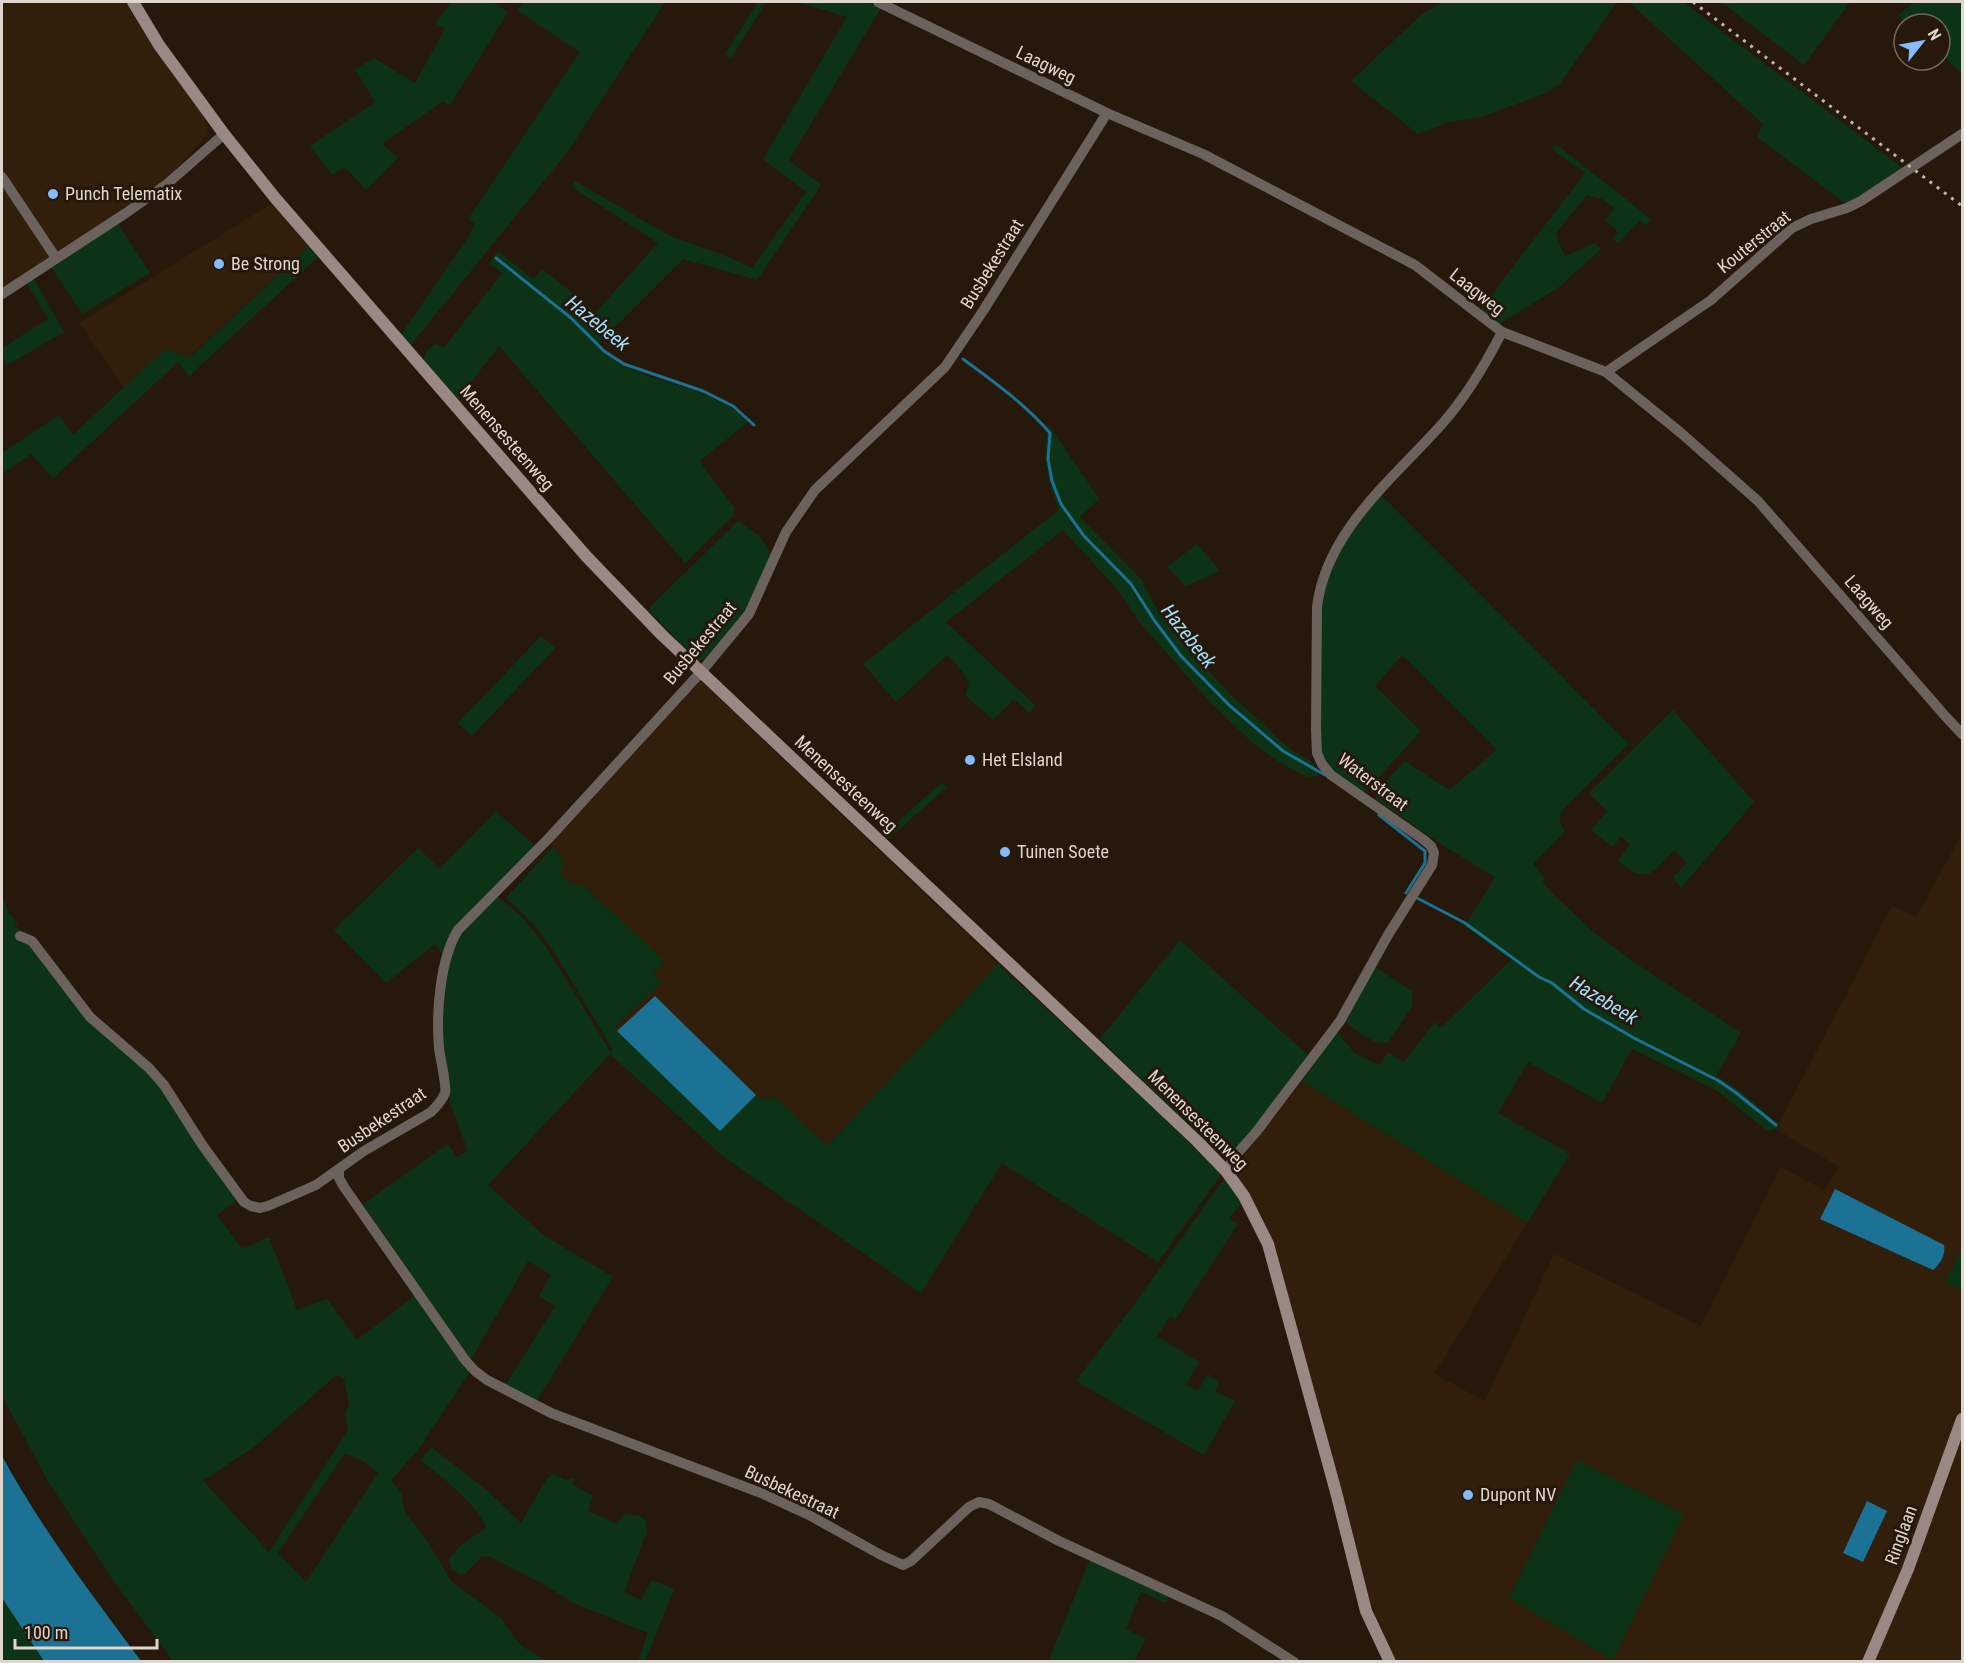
<svg xmlns="http://www.w3.org/2000/svg" width="1964" height="1663" font-family="'Roboto Condensed',sans-serif">
<style>
.built{fill:#311f0c}
.green{fill:#0d3317;fill-rule:evenodd}
.water{fill:#1b7295}
.lines{fill:none;stroke-linecap:round;stroke-linejoin:round}
.stream{stroke:#1b7295;stroke-width:3}
.street{stroke:#6b615d;stroke-width:10}
.secondary{stroke:#998883;stroke-width:12}
.rail{stroke:#bfb6ac;stroke-width:3;stroke-dasharray:3 6;stroke-linecap:butt}
.poi-dot{fill:#86bbfb;stroke:#26190b;stroke-width:2}
.labels{text-anchor:middle;stroke-width:6;stroke-linejoin:round;paint-order:stroke}
.street-label{font-size:18px;fill:#dfd6cd;stroke:#26190b}
.poi-label{font-size:18px;fill:#dfd6cd;stroke:#26190b;text-anchor:start}
.water-label{font-size:20px;font-style:italic;fill:#a1defc;stroke:#26190b}
</style>
<rect width="100%" height="100%" fill="#26190b"/>
<path class="built" d="M2 2H126L143 31 204 117 208 126 207 135 179 166 152 191 2 289Z
M271 204 309 246 189 357 165 350 124 388 79 323Z
M700 680 998 964 827 1146 774 1096 761 1100 655 996 617 1031 613 1028 661 982 653 975 663 960 584 886 570 883 559 873 564 864 560 855 549 843Z
M1962 834V1249L1945 1282 1962 1290V1661H1397L1386 1642 1364 1587 1322 1419 1272 1239 1262 1215 1234 1169 1302 1081 1527 1223 1434 1374 1485 1401 1554 1254 1701 1326 1781 1167 1824 1190 1839 1167 1776 1129 1892 906 1916 917Z"/>
<path class="green" d="M452 2H493L508 12 450 105 443 101 382 144 398 157 366 190 345 167 332 175 310 146 375 102 355 69 374 58 415 83 445 29 435 23Z
M523 2H665L569 150 410 346 400 336 467 239 475 224 468 219 580 52 517 10Z
M758 2H766L731 58 725 54Z
M798 2H868L881 8 789 160 821 185 757 280 683 259 596 346 621 365 648 376 701 392 732 408 748 422 699 461 735 509 733 512 734 515 685 563 499 346 458 399 424 361C424 352 428 348 436 344L444 348 502 273 489 263 498 251 533 279 542 269 596 312 658 243 572 187 575 181 670 236 721 254 752 268 806 192 763 159 847 17Z
M1443 2H1617L1559 85 1546 93 1481 117 1448 122 1418 134 1351 81 1422 14Z
M1629 2H1683L1904 169 1847 205 1757 137 1763 124Z
M1721 2H1850L1804 65Z
M1915 2H1962V74L1940 53V24H1908L1898 15Z
M1556 144 1651 219 1646 225 1640 221 1618 243 1612 239 1618 232 1606 220 1614 208 1602 199 1587 195 1556 233 1558 241 1565 256 1595 243 1601 249 1559 287 1498 325 1480 310 1585 173 1552 149Z
M118 224 150 273 82 314 52 268Z
M309 246 318 257 189 376 178 362 53 478 31 454 2 474V453L59 415 73 435 165 349 190 357Z
M34 279 64 332 7 365 2 357V348L48 319 27 283Z
M1049 425 1099 499 1080 517 1142 580 1153 602 1171 630 1230 694 1290 749 1314 764 1318 776 1307 777 1281 763 1253 743 1211 703 1140 623 1118 590 1063 530 946 622 1035 705 1030 713 1014 699 993 720 965 695 969 684C964 672 957 664 947 655L896 702 863 664 1059 510C1047 477 1041 461 1049 425Z
M1381 495 1629 744 1561 812 1560 823 1565 832 1533 864 1545 879 1542 883 1591 930 1631 960 1741 1033 1716 1076C1739 1088 1759 1107 1779 1125L1776 1129 1769 1131 1765 1129 1716 1090 1632 1049 1602 1103 1528 1062 1498 1113 1570 1154 1527 1223 1302 1081 1337 1031 1354 1053 1379 1065 1388 1053 1404 1062 1435 1022 1441 1028 1511 960 1465 926 1495 877 1444 846 1375 799 1376 792 1405 761 1449 790 1497 750 1402 655 1375 686 1421 731 1364 793 1327 767 1320 752V602C1330 557 1353 530 1381 495Z
M738 521 760 536 771 554 743 615 707 658 698 661 649 611 651 606Z
M1197 544 1220 571 1186 586 1167 567Z
M541 636 555 648 472 736 458 723Z
M1673 710 1754 802 1681 888 1673 877 1687 863 1674 850C1665 858 1654 878 1639 874 1632 872 1624 865 1618 861L1630 844 1621 837 1612 847 1591 830 1607 811 1589 793Z
M941 783 947 787 888 839 883 835Z
M496 811 536 847 443 955 435 944 386 983 334 930 418 848 440 869Z
M553 847 560 855 564 864 560 874 570 883 584 886 664 960 653 975 662 982 614 1028 720 1130 756 1095 762 1100 774 1096 827 1146 998 964 1160 1114 1221 1175 1158 1262 1002 1163 921 1293 724 1157 610 1054 488 1185 543 1235 613 1277 536 1402 505 1386 555 1306 539 1296 551 1275 528 1261 470 1361 363 1204 448 1144 457 1157 468 1151 450 1103 444 1068 442 1032 448 966 457 936 497 896 522 917 547 948 611 1053 612 1048 556 955 535 925 506 898Z
M2 895 9 913 18 925 15 926 159 1084 237 1200 217 1215 242 1249 269 1237 297 1310 327 1299 357 1340 417 1294 469 1369V1373L418 1450 391 1480 401 1493 405 1512 428 1542 451 1581 501 1618 513 1636 522 1646 547 1661H173L110 1576 48 1481 2 1396ZM339 1375 344 1379 349 1405 345 1413 348 1430 269 1552 203 1481 255 1446 334 1377ZM345 1453 363 1461 378 1473 306 1582 278 1553Z
M1180 940 1310 1057 1230 1157 1225 1158 1219 1154 1100 1039Z
M1375 967 1412 991V1007L1389 1041C1377 1049 1354 1029 1344 1020Z
M1224 1179 1242 1202 1229 1219 1238 1224 1176 1319 1170 1316 1157 1336 1199 1362 1186 1385 1198 1390 1208 1374 1219 1382 1215 1391 1235 1401 1204 1455 1076 1381 1136 1302Z
M1962 1249V1290L1945 1282Z
M431 1447 488 1491 521 1523 547 1478 554 1474 565 1480 574 1478 572 1484 593 1496 588 1511 617 1524 624 1514 640 1516 645 1520 647 1531 624 1592 641 1600 652 1580 674 1589 645 1661H638L648 1633 576 1604 539 1582 491 1557 482 1556 467 1572 461 1575 452 1570 449 1559C458 1544 473 1538 486 1528 482 1509 438 1472 420 1461Z
M1577 1460 1684 1514 1613 1660 1509 1598Z
M1090 1559 1169 1596 1165 1603 1141 1592 1126 1629 1146 1639 1134 1661 1052 1662 1049 1660Z
M2 1598 44 1661H2Z"/>
<path class="water" d="M655 996 756 1095 720 1131 617 1031Z
M1835 1189 1944 1245C1946 1255 1940 1264 1933 1270L1820 1219Z
M2 1456C41 1528 92 1595 141 1661H44L2 1598Z
M1867 1501 1887 1511 1863 1562 1843 1553Z"/>
<g class="lines">
<path class="stream" d="M496 258 571 318 604 351 624 364 703 391 733 406 754 425
M963 359C994 382 1025 404 1050 433L1048 459 1052 481 1061 504 1084 536 1131 584 1154 620 1181 656 1229 705 1283 751 1325 775
M1379 815 1425 851V863L1406 893
M1417 898 1465 923 1539 977 1552 983 1584 1009 1634 1038 1719 1081 1735 1092 1776 1125"/>
<path class="street" d="M878 2 1107 113 1203 154 1415 265 1502 332 1606 372 1681 433 1758 501 1946 717 1962 734
M2 177 56 258
M2 294 126 213 167 184 224 134
M1606 372 1711 300 1792 228 1811 219 1847 208 1861 201 1962 134
M20 936 32 941 90 1017 149 1068 164 1085 203 1146 244 1202 251 1206 260 1208 268 1206 316 1185 364 1151 431 1112C436 1107 442 1101 445 1093 447 1085 440 1058 439 1048 436 1013 440 959 458 930L549 838 701 672 749 614 786 532 815 490 945 367 983 311 1107 113
M339 1169V1178L344 1187 465 1360 475 1371 487 1380 551 1413 761 1493 809 1515 881 1555 903 1565 911 1561 969 1507 979 1502 989 1504 1059 1541 1222 1616 1294 1662
M1226 1171 1236 1155 1257 1131 1340 1021 1388 935 1432 865 1434 853 1431 846 1424 840 1331 775 1322 764 1317 753 1316 730 1317 607C1326 531 1393 479 1442 424 1466 397 1485 365 1502 332"/>
<path class="secondary" d="M133 2 159 45 224 134 276 199 586 556 662 635 1197 1141 1226 1171 1244 1196 1268 1244 1336 1492 1366 1611 1390 1662
M1868 1662 1908 1569 1962 1419"/>
<path class="rail" d="M1693 2 1962 206"/>
</g>
<g class="poi-dot">
<circle cx="53" cy="194" r="6"/>
<circle cx="219" cy="264" r="6"/>
<circle cx="970" cy="760" r="6"/>
<circle cx="1005" cy="852" r="6"/>
<circle cx="1468" cy="1495" r="6"/>
</g>
<g class="labels">
<g class="street-label">
<text transform="translate(1046 65) rotate(26)" y="6">Laagweg</text>
<text transform="translate(1754 242) rotate(-39)" y="6">Kouterstraat</text>
<text transform="translate(992 264) rotate(-58)" y="6">Busbekestraat</text>
<text transform="translate(1477 292) rotate(38)" y="6">Laagweg</text>
<text transform="translate(507 438) rotate(49)" y="6">Menensesteenweg</text>
<text transform="translate(1869 602) rotate(49)" y="6">Laagweg</text>
<text transform="translate(700 643) rotate(-50)" y="6">Busbekestraat</text>
<text transform="translate(1373 782) rotate(37)" y="6">Waterstraat</text>
<text transform="translate(846 784) rotate(43)" y="6">Menensesteenweg</text>
<text transform="translate(382 1120) rotate(-34)" y="6">Busbekestraat</text>
<text transform="translate(1198 1120) rotate(45)" y="6">Menensesteenweg</text>
<text transform="translate(792 1492) rotate(25)" y="6">Busbekestraat</text>
<text transform="translate(1901 1535) rotate(-70)" y="6">Ringlaan</text>
</g>
<g class="poi-label">
<text x="65" y="200">Punch Telematix</text>
<text x="231" y="270">Be Strong</text>
<text x="982" y="766">Het Elsland</text>
<text x="1017" y="858">Tuinen Soete</text>
<text x="1480" y="1501">Dupont NV</text>
</g>
<g class="water-label">
<text transform="translate(598 323) rotate(39)" y="7">Hazebeek</text>
<text transform="translate(1189 636) rotate(52)" y="7">Hazebeek</text>
<text transform="translate(1604 1000) rotate(31)" y="7">Hazebeek</text>
</g>
</g>
<rect width="1964" height="1663" fill="none" stroke="#dfd6cd" stroke-width="6"/>
<g transform="translate(1922 42) rotate(59)"><circle r="28" fill="#26190b" stroke="#706559" stroke-width="1.5"/>
<path d="M0-4.5L10 22L0 15L-10 22Z" fill="#86bbfb"/>
<text y="-9" font-size="16" font-weight="bold" text-anchor="middle" fill="#dfd6cd">N</text>
</g>
<path d="M15 1639v9h142v-9" fill="none" stroke="#dfd6cd" stroke-width="3"/>
<text x="24" y="1639" font-size="18" fill="#dfd6cd" stroke="#26190b" stroke-width="4.5" paint-order="stroke">100 m</text>
</svg>
